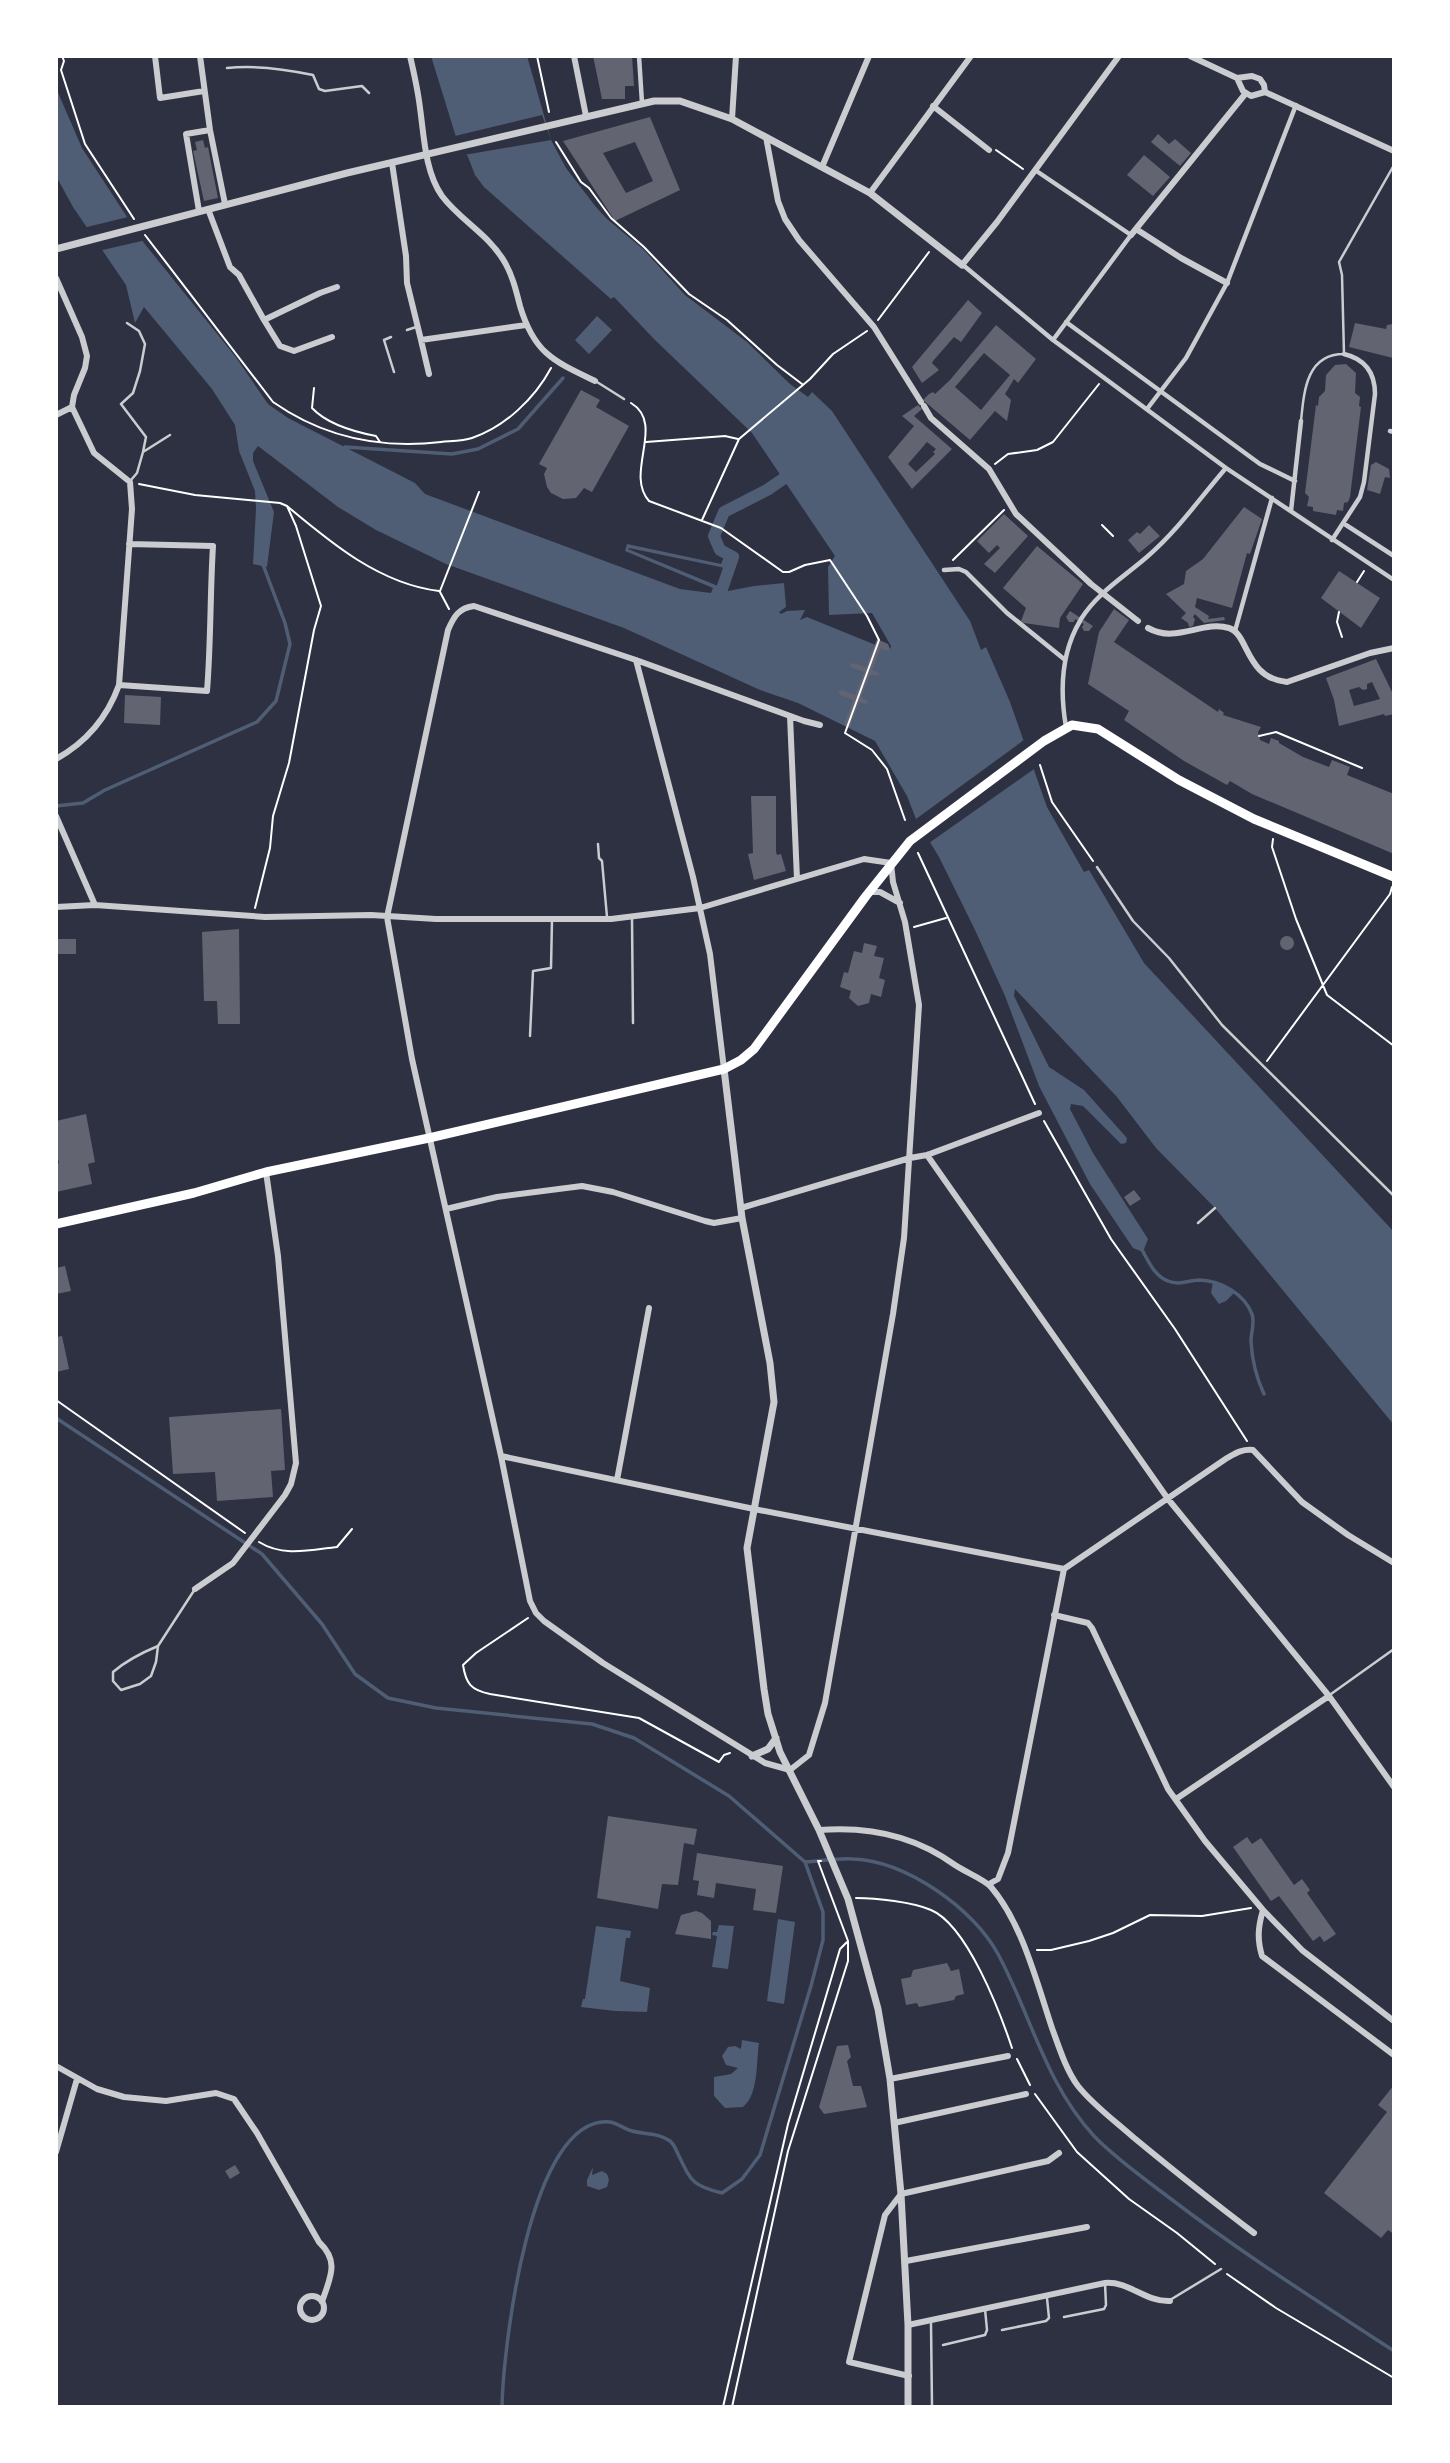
<svg xmlns="http://www.w3.org/2000/svg" width="1450" height="2463" font-family="'DejaVu Sans',sans-serif">
<style>
.water{fill:#4f5d75}
.pier{fill:#2d3142}
.lines{fill:none;stroke-linecap:round;stroke-linejoin:round}
.stream{stroke:#4f5d75;stroke-width:3.5}
.canal{stroke:#4f5d75;stroke-width:12}
.building{fill:#626471;fill-rule:evenodd}
.path{stroke:#fff;stroke-width:2}
.service{stroke:#caccd0;stroke-width:2.5}
.pedestrian{stroke:#caccd0;stroke-width:4.5}
.minor{stroke:#caccd0;stroke-width:6}
.tertiary{stroke:#caccd0;stroke-width:7}
.primary{stroke:#fff;stroke-width:9}
</style>
<rect width="100%" height="100%" fill="#2d3142"/>
<path class="water" d="M431 56H527L551 140 566 168 596 207 607 219 643 249 685 295 747 342 790 384 808 397 812 392 832 411 970 621 981 650 986 647 1010 702 1047 807 1084 872 1089 870 1144 963 1394 1232V1425L1215 1208 1156 1148 1117 1097 1015 989 1014 996 1049 1067 1084 1090 1127 1138 1126 1143 1121 1144 1083 1106 1071 1104 1070 1109 1093 1153 1148 1239 1143 1252 1133 1248 1090 1184 1039 1086 1005 996 975 930 939 857 916 819 907 796 875 741 798 703 760 690 624 628 446 564 376 530 338 507 258 446 253 453V461L274 512 267 567 253 564 256 509 255 491 239 451 235 425 212 389 144 307 135 323 126 285 73 207 56 176V88L82 148 144 243 235 356 268 404 288 418 415 483 425 494 680 589 711 593 713 588 625 551 627 544 721 564 725 554 729 555 725 568 629 548 628 549 718 586 717 589 723 592 754 586 784 583 786 607 779 612 781 614 787 611 805 610 800 620 807 617 888 650 890 649 891 646 872 613 829 615 828 567 835 556 752 433 655 340 614 297 611 299 484 187 475 175 468 157 456 137Z
M597 316 612 330 589 354 575 340Z
M1213 1282H1216L1235 1292 1226 1301 1219 1304 1211 1293Z
M778 1919 795 1922 784 2004 767 2001Z
M719 1925 734 1926 728 1969 712 1967 717 1936 712 1935 713 1932H717Z
M596 1926 631 1931 630 1938H626L620 1981 650 1988 647 2012 615 2011 581 2007 583 1999H585Z
M742 2040 759 2043C756 2062 759 2094 743 2107L725 2108 714 2096V2077L731 2074 738 2068 726 2065 722 2056 728 2047 735 2046 741 2049Z
M593 2167 592 2175 602 2171 607 2174 609 2180 607 2187 599 2190 587 2186V2180Z"/>
<path class="pier" d="M542 115 551 140 464 155 455 136Z
M132 216 146 240 98 251 83 228Z
M1024 740 1034 769 929 843 916 819Z"/>
<g class="lines">
<path class="stream" d="M345 447 452 454 478 449 518 429 563 378
M56 806 83 803 105 790 257 722 276 701 290 644 285 623 262 562
M1141 1248C1148 1260 1154 1276 1168 1281 1179 1286 1189 1280 1200 1280 1222 1281 1244 1294 1252 1314 1255 1322 1251 1333 1251 1341 1252 1361 1256 1377 1264 1394
M56 1418 262 1554 322 1624 355 1674 388 1698 436 1708 592 1724 634 1738 729 1796 805 1862C821 1861 837 1858 853 1859 906 1861 973 1908 998 1954 1031 2015 1045 2083 1094 2136 1115 2158 1146 2180 1171 2199 1243 2254 1319 2302 1394 2351
M502 2407C503 2351 529 2114 610 2122 617 2123 623 2128 629 2130 643 2135 658 2132 670 2141 674 2144 676 2150 678 2154 691 2181 692 2186 722 2193L742 2179 760 2155 811 1986 823 1940V1912L805 1862"/>
<path class="canal" d="M721 592 733 557 720 550 714 536 724 512 767 490 783 479"/>
</g>
<path class="building" d="M593 56H632L634 86H625V99H602Z
M650 117 680 190 615 221 563 141ZM635 142 653 181 626 193 603 153Z
M1158 134 1169 144 1175 139 1191 153 1180 166 1151 142Z
M203 140 205 148 208 147 218 198 204 201 193 151 197 150 195 142Z
M1144 155 1170 177 1153 196 1127 175Z
M968 300 982 313 961 342 954 337 933 361 932 363 939 370 922 383 912 367Z
M1355 323 1386 329 1387 325 1393 324V358L1349 347Z
M996 325 1036 359 1018 383 1014 379 1005 394 1011 400 1007 421 995 411 970 440 923 400 929 394 933 392 935 394 950 380ZM984 353 1010 375 981 410 955 387Z
M1346 364 1356 373 1355 393 1360 397 1359 406 1361 407 1350 497 1348 502 1344 503 1343 511 1337 510 1336 515 1313 511V507L1307 506 1309 497 1305 493 1316 405 1318 406 1319 397 1325 391 1326 375 1335 365Z
M581 390 600 400 596 407 629 426 592 492 584 488 576 498 563 499 551 493 547 487 544 474 547 468 539 464Z
M918 405 922 409 914 416 952 449 912 489 888 457 914 426 902 416ZM927 442 936 449 933 452 935 454 916 472 908 464Z
M1376 462 1389 469 1390 478 1385 477 1380 494 1367 490 1371 465Z
M1244 507 1262 519 1250 554 1247 553 1232 608 1197 598 1195 607 1209 616 1208 619 1224 617 1225 620 1204 623 1195 614 1193 617 1195 619 1193 626 1189 627 1188 623 1181 618 1186 613 1166 594 1184 584 1186 571 1203 559Z
M1004 514 1028 536 995 573 984 564 1000 548 997 545 989 553 977 541Z
M1149 525 1160 536 1139 553 1128 540 1137 532 1140 534Z
M1037 546 1083 584 1060 618 1059 628 1024 623 1021 621 1026 608 1003 588Z
M1339 571 1380 598 1361 628 1321 598Z
M1114 609 1129 620 1114 642 1218 712 1219 709 1224 713 1223 715 1261 727 1258 732 1260 740 1269 744 1271 738 1279 741V743L1303 757 1329 767 1332 760 1350 767 1347 775 1394 794V854L1252 794 1230 781 1227 785 1184 761 1124 720 1129 711 1088 684 1099 632Z
M1070 611 1093 626 1089 631H1084L1082 627 1084 624 1075 619 1074 622H1069L1066 617Z
M877 639 888 644 890 649 888 651 881 648 872 670 878 672 879 675H870L861 697 869 702 865 704 859 702 850 727 844 725 853 700 840 695 838 692 842 690 855 695 864 672 851 667 849 665 853 663 866 667Z
M1376 659 1392 692 1394 714 1385 716 1384 714 1339 726 1334 700 1326 678ZM1372 682 1380 699 1354 706 1349 690 1359 687 1363 690 1367 689V684Z
M125 695 161 697 160 725 124 723Z
M751 796H776V852L777 855 781 854 786 871 754 880 748 854 753 853Z
M239 929 240 1024H218L217 1001H204L202 932Z
M1280 943a7 7 0 1 1 14 0a7 7 0 1 1-14 0Z
M56 939H76V954H56Z
M864 943 877 946 874 956 884 958 879 978 885 980 881 997 871 994 869 1003 858 1006 849 998 851 991 840 987 844 972 848 973 854 951 862 953Z
M86 1114 95 1162 88 1164 92 1184 56 1192V1164L59 1163 56 1149V1121Z
M1134 1190 1141 1199 1130 1206 1124 1197Z
M65 1266 71 1291 56 1294V1268Z
M62 1336 69 1369 56 1372V1337Z
M281 1409 285 1470 271 1471 273 1497 217 1501 215 1472 173 1474 169 1417Z
M608 1816 697 1829 694 1845 684 1843 678 1885 662 1884 658 1909 597 1898Z
M1247 1837 1252 1844 1261 1838 1294 1885 1302 1879 1310 1890 1307 1893 1336 1934 1324 1942 1320 1936 1313 1941 1279 1896 1271 1901 1233 1847Z
M697 1853 783 1866 776 1913 753 1910 756 1889 716 1883 714 1898 697 1895 699 1881 693 1880Z
M696 1911 702 1913 711 1921V1939L675 1934 681 1915Z
M947 1963 951 1971 959 1969 964 1994 956 1996 954 2000 919 2007 917 2003 906 2005 901 1979 911 1977 913 1970Z
M848 2045 851 2057 847 2061 853 2086H861L867 2107 824 2114 819 2107 837 2046Z
M1394 2085V2234L1388 2230 1381 2238 1324 2193 1387 2112 1378 2105Z
M235 2165 240 2173 230 2179 225 2171Z"/>
<g class="lines">
<path class="path" d="M62 56 64 61 61 70 85 144 134 219
M537 56 549 112
M556 142 581 182 589 188 611 218 644 247 689 294 727 320 777 365 802 384
M996 150 1023 169
M145 235 273 402C323 437 381 449 441 442 451 441 463 441 472 438 505 427 535 398 551 368
M878 320 929 252
M314 388 312 408C327 424 355 432 376 436L380 442
M631 403C666 424 624 473 649 501L721 528 783 572H789L805 565 830 560 867 616 879 640 845 733 872 750 887 769 905 820
M646 442 725 436 738 439
M995 464 1008 454 1037 450 1053 442 1099 384
M139 484 195 495 280 503 287 506C331 543 380 584 439 591
M702 520 739 439 810 379 833 354 867 331
M1102 525 1113 536
M953 560 1004 510
M1357 582 1364 571
M440 591 479 492
M440 592 449 609
M1339 612 1337 622 1342 637
M1259 736 1276 732 1362 768
M1040 765 1052 802 1093 861
M1273 839 1272 847 1296 919 1327 995 1394 1046
M918 853 1035 1104
M255 908 270 848 273 816 289 763 314 630 321 606 296 526 287 506
M914 927 946 918
M1267 1061 1390 894 1392 887
M1044 1121 1111 1239 1175 1329 1247 1441
M56 1400 245 1533
M259 1542C283 1557 310 1550 337 1547L352 1529
M528 1618 476 1653 463 1665C466 1684 471 1690 490 1694L639 1718 719 1762 724 1755 730 1753
M856 1898C876 1898 913 1902 931 1910 967 1925 1000 2012 1012 2048
M1037 1950H1051L1089 1941 1113 1933 1150 1915 1202 1916 1251 1908
M1017 2059 1030 2085
M1035 2094 1077 2152 1129 2199 1177 2233 1215 2264
M1227 2274 1276 2308 1394 2378
M723 2407 788 2124 840 1949 847 1942
M732 2407 788 2151 848 1961V1941L818 1861H821"/>
<path class="service" d="M227 68C255 65 285 69 313 75L319 89 325 91 362 86 369 93
M127 323 139 331 145 344 140 371 133 393 121 404 146 437 143 452
M407 330 416 327
M391 337 384 340 394 372
M597 382 624 399
M1301 421C1304 392 1306 354 1344 354L1342 275 1339 262 1394 165
M131 480 137 473 143 452 170 435
M598 844 599 858 602 861 607 917
M1097 867 1133 921 1169 958 1222 1025 1394 1196
M632 918 633 1023
M530 1036 533 971 551 968 552 920
M1198 1223 1215 1208
M158 1646C141 1653 127 1660 113 1672V1681L121 1690 140 1684 151 1676 156 1662 158 1646 195 1589
M1331 1694 1394 1649
M1170 2300 1221 2269
M1064 2317 1104 2309 1106 2305 1105 2283
M931 2323 932 2407
M1002 2330 1046 2321 1049 2318 1047 2298
M943 2345 985 2335 987 2330 985 2309"/>
<path class="pedestrian" d="M639 56 642 103
M1035 170 1131 235 1053 340
M963 265 1053 340 1226 468 1394 580
M1066 322 1260 464 1295 481
M1147 409 1186 358 1227 283 1296 105
M1390 431 1394 432
M1291 511 1301 421
M1346 525 1394 556
M1332 540 1360 497 1364 482 1375 394C1375 372 1365 359 1344 354
M944 570 959 569 966 572 1007 613 1064 659
M1081 619C1098 592 1124 577 1148 556 1178 530 1200 498 1226 468
M1235 631 1272 498
M1066 727C1060 692 1061 653 1080 621"/>
<path class="minor" d="M155 56 160 98 204 91
M200 56 210 130 225 204
M410 56C414 73 418 91 420 108 424 136 425 172 442 196 460 220 488 234 504 261 512 274 516 290 520 306 534 353 553 361 595 381
M574 56 586 116
M1190 56 1237 78 1252 76 1260 79 1264 85 1265 92
M1237 78 1243 91 1251 96 1265 92 1394 151
M933 106 989 150
M732 119 736 56
M766 137 778 201 785 219 799 240 874 327 921 402
M392 163 406 256 407 283 421 340 526 325
M822 167 869 56
M870 193 971 56
M208 209 230 267 239 275 264 320 320 293 337 287
M199 211 186 134 210 130
M1136 229 1181 258 1227 283
M1131 235 1246 93
M962 265 997 222 1119 56
M56 278 82 337 87 356 85 368 74 395 72 407 94 453 130 482 132 509 119 685C107 718 87 742 56 759
M264 320 280 346 294 351 332 337
M421 340 429 374
M924 406 931 418 989 469 1016 514 1091 584 1138 621
M56 415 72 407
M1148 628C1177 644 1202 620 1229 628 1249 634 1245 678 1287 682L1370 653 1394 648
M636 660 693 877 710 954 724 1069
M119 685 207 691C211 642 210 594 213 546L129 544
M790 716 797 879
M56 816 95 905
M869 892H880L900 903
M56 907 95 905 265 917 371 915 436 919H611L700 908 864 859 891 863 893 882 905 922 919 1005 904 1238 893 1314 825 1703 809 1755 790 1770 765 1763 603 1663 544 1621 536 1613 530 1601 501 1456 412 1059 387 917 448 630C454 616 459 608 474 606L636 660 804 721 820 725
M927 1155 1168 1499 1329 1696 1394 1787
M741 1208 910 1158 927 1155 1039 1113
M446 1209 497 1197 582 1186 613 1192 705 1221 714 1223 742 1218
M501 1456 754 1509 1064 1569 1227 1458C1236 1453 1242 1449 1253 1450L1302 1502 1348 1535 1394 1563
M617 1480 649 1308
M195 1589 233 1563 285 1495 291 1484 296 1463 278 1256 266 1172
M1054 1615 1088 1623 1092 1628 1168 1789 1205 1841 1263 1910 1302 1950 1394 2021
M1176 1799 1329 1696
M819 1830C869 1826 914 1835 955 1865 965 1872 984 1879 991 1887 1022 1923 1037 1983 1052 2028 1059 2047 1066 2070 1078 2086 1093 2105 1115 2121 1133 2137 1173 2170 1213 2202 1254 2233
M989 1884 998 1879 1008 1853 1064 1569
M1263 1910C1258 1927 1257 1939 1262 1956L1394 2055
M56 2066 97 2089 124 2097 166 2101 216 2093 234 2099 257 2133 319 2242C340 2262 330 2277 322 2302
M890 2079 1008 2056
M894 2123 1026 2094
M56 2152 77 2079
M906 2261 1087 2227
M300 2308a12 12 0 1 1 24 0a12 12 0 1 1-24 0Z
M908 2325 1105 2283C1129 2281 1145 2302 1170 2301
M909 2376 849 2362 885 2215 901 2194 1048 2161 1059 2153"/>
<path class="tertiary" d="M56 249 347 173 654 101H680L732 119 870 193 962 265
M724 1069 742 1218 770 1363 774 1402 747 1548 764 1689 768 1714 780 1752 819 1830 848 1899 878 2009 890 2079 901 2194 908 2325V2407
M752 1756 768 1749 776 1738"/>
<path class="primary" d="M56 1224 194 1193 266 1172 429 1138 724 1069 741 1060 754 1049 866 896 910 841 1044 741 1072 725 1098 729 1179 780 1254 819 1394 877"/>
</g>
<rect width="1450" height="2463" fill="none" stroke="#ffffff" stroke-width="116"/>
</svg>
